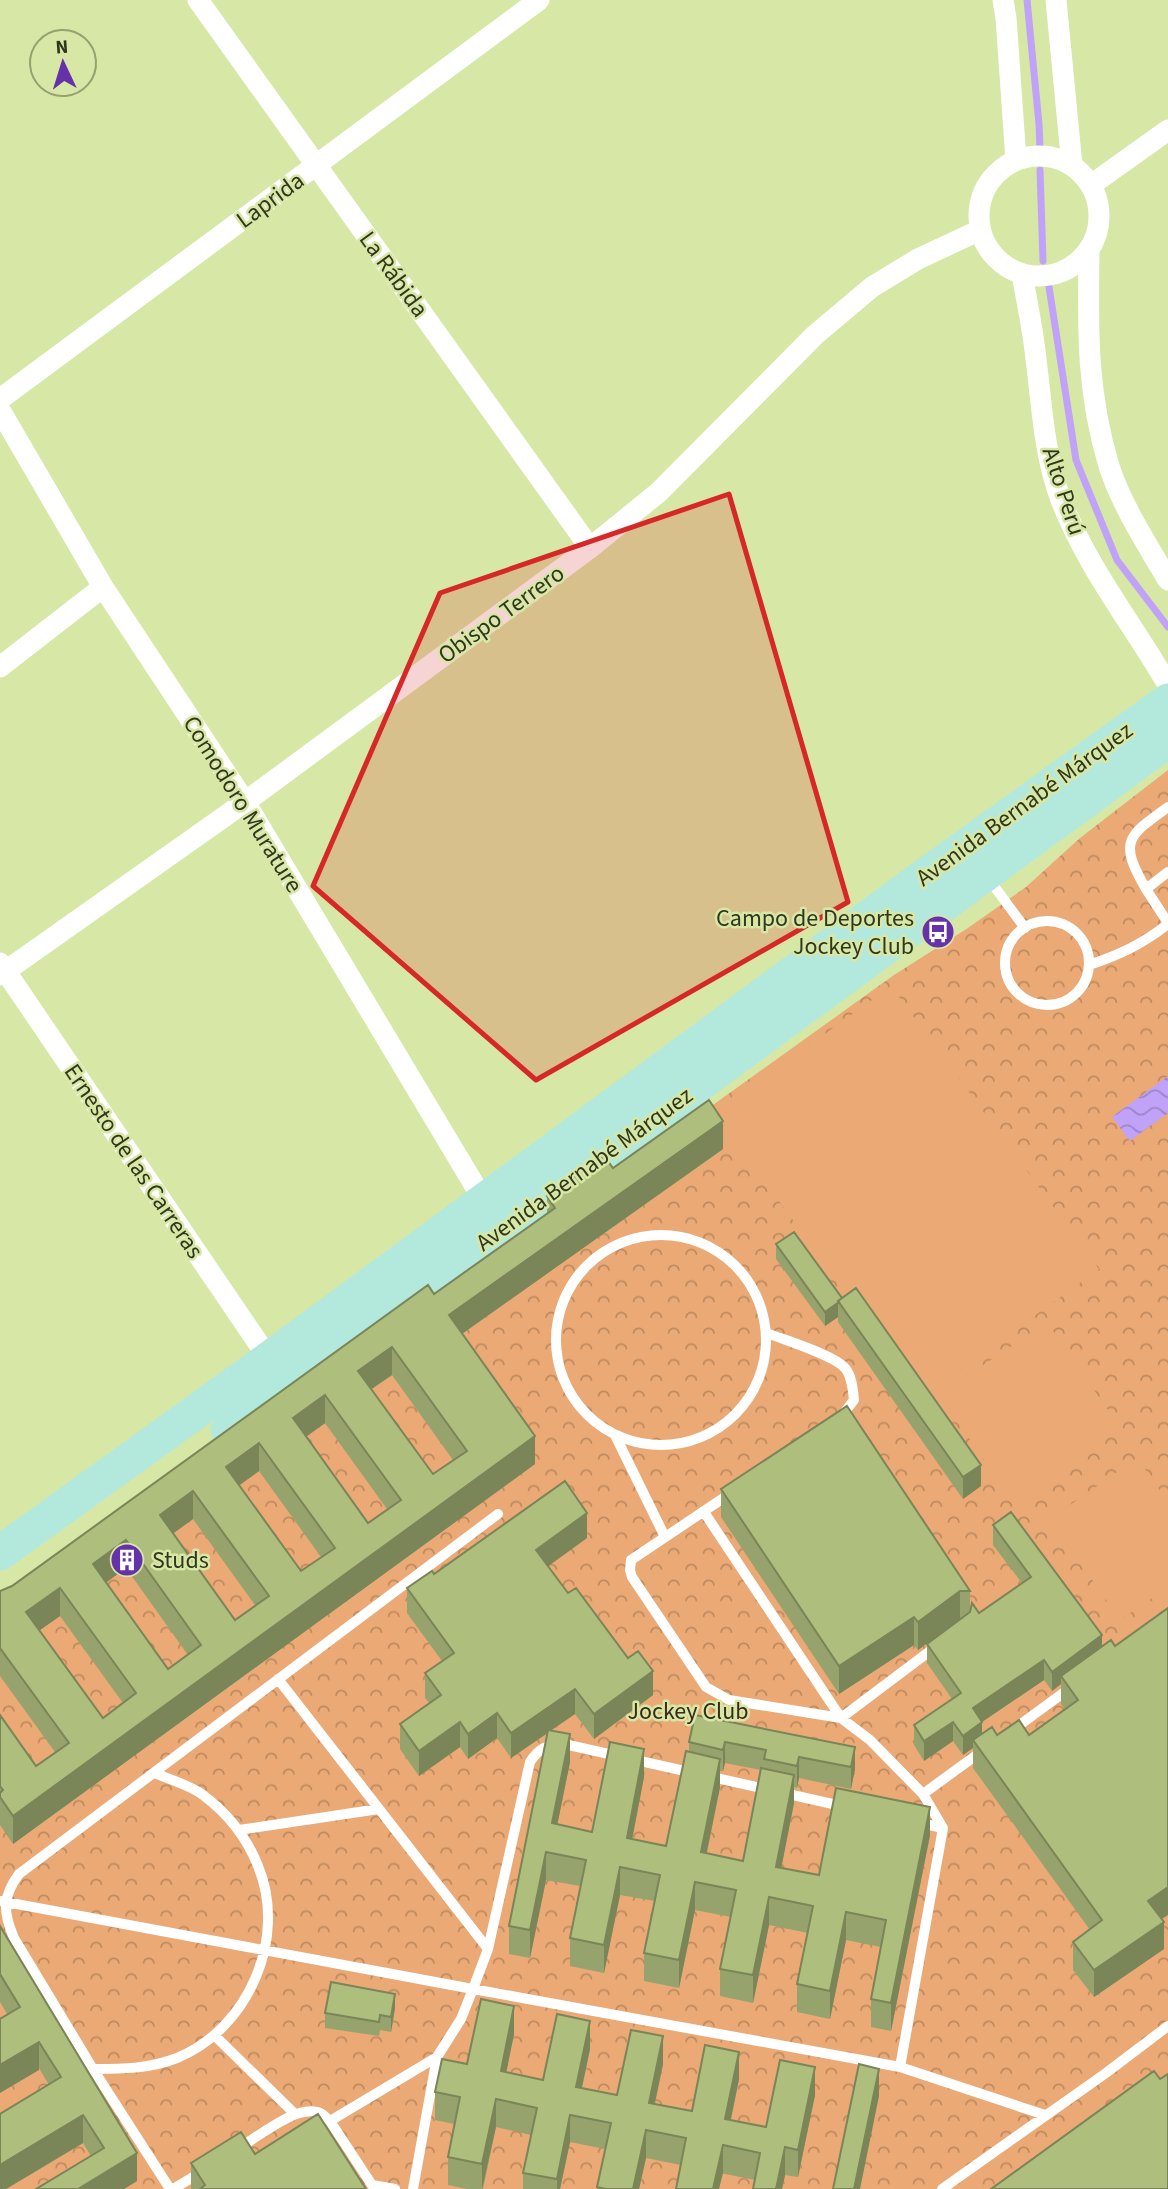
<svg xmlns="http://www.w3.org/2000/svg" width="1168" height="2189" font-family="'Source Sans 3',sans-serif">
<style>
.park{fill:url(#park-crowns)}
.garden{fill:#eaa975}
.water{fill:url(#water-waves)}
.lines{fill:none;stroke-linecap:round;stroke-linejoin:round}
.stream{stroke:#c0a2f9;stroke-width:7}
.lane{stroke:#fff;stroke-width:10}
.street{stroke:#fff;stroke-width:21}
.primary{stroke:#b3e9dd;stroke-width:35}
.wall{fill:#96a36c;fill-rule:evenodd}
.shaded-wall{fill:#7a8558}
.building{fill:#aebe7d;stroke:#7a8558;stroke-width:2;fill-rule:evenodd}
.marked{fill:#d62828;fill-opacity:0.2;stroke:#d62828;stroke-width:5;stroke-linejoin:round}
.labels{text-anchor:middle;stroke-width:5;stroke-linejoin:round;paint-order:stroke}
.street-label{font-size:24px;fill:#31371d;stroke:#d7e7a5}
.poi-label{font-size:24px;fill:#31371d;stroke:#d7e7a5;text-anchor:end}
.park-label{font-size:24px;fill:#3b291a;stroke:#d7e7a5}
</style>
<defs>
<pattern id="park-crowns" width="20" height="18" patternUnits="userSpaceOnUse" patternTransform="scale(1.75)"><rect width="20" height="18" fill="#eaa975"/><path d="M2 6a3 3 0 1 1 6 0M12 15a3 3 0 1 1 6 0" fill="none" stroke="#be8a5f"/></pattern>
<pattern id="water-waves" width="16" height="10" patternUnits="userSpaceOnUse" patternTransform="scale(1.75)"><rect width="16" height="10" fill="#c0a2f9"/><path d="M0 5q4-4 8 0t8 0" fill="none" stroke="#9d85c9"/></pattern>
</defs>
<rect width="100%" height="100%" fill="#d7e7a5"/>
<path class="park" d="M1168 770V2189H0V1617L894 975 968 928 1026 887 1080 838Z"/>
<path class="garden" d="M891 986 1099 1269 923 1397 715 1114Z
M1047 1322 1121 1429 1014 1503 939 1395Z
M1137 1458 1168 1502V1587L1120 1620 1050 1519Z"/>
<path class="water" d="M1168 1076V1113L1130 1141 1112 1117Z"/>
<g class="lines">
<path class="stream" d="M1027 0 1039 124 1040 148
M1040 170 1043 261
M1049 287 1076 460 1117 560 1168 627"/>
<path class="lane" d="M1168 872 1146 889 1168 923
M988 878 1025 928
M1146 889C1119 842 1126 837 1168 807
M1005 963a42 42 0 1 1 84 0a42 42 0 1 1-84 0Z
M1089 965C1119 955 1143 944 1168 924
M556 1340a105 105 0 1 1 210 0a105 105 0 1 1-210 0Z
M767 1333C784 1340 834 1355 845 1368 852 1376 853 1390 854 1400L840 1418
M615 1435 665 1537
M731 1493 631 1560 630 1570 632 1577 706 1687 729 1700 841 1718 870 1740 923 1794
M704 1512 841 1718 938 1645
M278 1679 488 1949
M1010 1732 1070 1688
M982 1751 923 1794 943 1828 900 2067 1045 2115
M846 1807 564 1744C548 1744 539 1748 530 1762L488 1949 473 1989 900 2067
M916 1822 943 1828
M239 1830 379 1809
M0 1901 473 1989 461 2019 437 2057 413 2189
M214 2035 295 2114
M93 2069C122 2069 149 2069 177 2058 248 2029 288 1938 258 1866 247 1838 227 1813 203 1795 190 1785 170 1780 155 1773
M330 2121 372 2185 395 2189
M237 2149C257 2138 294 2106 317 2112 323 2113 326 2118 330 2121L437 2057
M170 2189 93 2069 14 1938C3 1912 2 1897 19 1874L498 1514
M173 2189 203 2171
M942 2189 1106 2073 1168 2026"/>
<path class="street" d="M198 0 590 548
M1003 0 1006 18 1016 160
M1056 0 1072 166
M979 216a60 60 0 1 1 120 0a60 60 0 1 1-120 0Z
M1091 185 1168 130
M1089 249C1088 327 1086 390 1109 466 1121 504 1148 546 1168 580
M1022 274C1027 302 1033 330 1036 359 1042 406 1044 455 1061 500 1088 569 1132 623 1168 685
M0 399 539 0
M0 410 103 587 245 802 484 1201
M0 667 103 587
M0 963 269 1359
M0 975 245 802 590 548 659 492 815 335 872 287 918 259 980 230"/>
<path class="primary" d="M228 1430 1168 740
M0 1553 269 1359 934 869 1168 701"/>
</g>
<path class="wall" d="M723 1149 462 1334 535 1464 13 1844 0 1825V1715L36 1766 55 1752 0 1676V1591L12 1586 434 1294 547 1214V1196L613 1168ZM392 1375 453 1460 433 1474 372 1389ZM325 1423 387 1509 368 1523 306 1437ZM259 1471 321 1557 301 1571 239 1485ZM193 1519 255 1605 235 1620 173 1533ZM126 1568 188 1655 168 1669 106 1582ZM60 1616 123 1703 103 1718 39 1630Z
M794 1232 981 1486 963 1499 838 1322V1317L825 1326 776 1259V1244Z
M721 1489 970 1591V1611L979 1613 1022 1583 993 1545V1525L1102 1647 1162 1919 1164 1949 1094 1997 1073 1970V1942L1090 1930 973 1768V1748L963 1755 953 1741 924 1761 914 1745V1725L952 1699 927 1663V1644L960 1619 918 1650 914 1645 839 1694 721 1517ZM1044 1680 1052 1691 1061 1684V1704L1065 1709 1029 1735 982 1733V1722Z
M587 1538 548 1566 568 1593 653 1695 594 1739 575 1714 551 1730 570 1762 557 1825 592 1832 644 1777 632 1839 666 1846 689 1752V1742L695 1715 855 1769 851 1789 799 1778 797 1788 794 1787V1803L781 1868 819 1875 930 1835 891 2031 871 2027V1999L881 1947 846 1940 830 2019 797 2012V1984L808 1933 769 1925 753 2003 720 1996V1969L731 1917 695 1910 679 1988 644 1981V1953L655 1901 620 1895 604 1973 570 1966V1938L580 1886 546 1880 530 1958 509 1954V1926L548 1733 511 1758 497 1738 468 1759 460 1747 419 1776 400 1749V1724L430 1704 425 1698V1673L442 1661 407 1613V1588L434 1574ZM725 1763 761 1770 743 1861 707 1853 720 1787V1771H723Z
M0 1926 137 2181 124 2189H36L91 2156 83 2143 6 2189H0L49 2085 0 2002Z
M395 2008 391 2032 380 2030 379 2036 325 2028V2013Z
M514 2034 506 2072 543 2080 590 2049 582 2088 617 2095 663 2064 655 2104 692 2111 739 2079 731 2120 766 2127 815 2095 798 2177 785 2175 782 2189H753L755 2180 646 2158 639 2189H597L605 2149 570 2142 560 2189H523V2173L531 2135 496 2127 483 2189H467L448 2185V2157L454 2124 435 2120V2092L467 2064Z
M255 2154 366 2189H191V2163Z"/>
<path class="shaded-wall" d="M723 1121V1149L449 1343V1315Z
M838 1302V1317L825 1326V1312Z
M392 1347V1375L358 1398V1371Z
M325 1395V1423L293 1446V1418Z
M535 1436V1464L13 1844V1816Z
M259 1443V1471L226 1495V1467Z
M981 1465V1486L963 1499V1477Z
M193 1491V1519L160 1543V1515Z
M587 1513V1538L536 1575V1550Z
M126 1540V1568L93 1592V1564Z
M60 1588V1616L26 1640V1612Z
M960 1591V1619L918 1650V1622Z
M914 1617V1645L839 1694V1666Z
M1102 1635V1655L1061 1676V1684L1052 1691V1672Z
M1044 1660V1680L973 1728V1708Z
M653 1671V1695L594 1739V1714Z
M575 1689V1714L511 1758V1733Z
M497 1713V1738L468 1759V1734Z
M460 1722V1747L419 1776V1751Z
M953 1722V1741L924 1761V1741Z
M982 1722V1741L973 1740V1748L963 1755V1736Z
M570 1734V1762L552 1851V1823Z
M725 1742V1763L723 1771V1750Z
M855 1747V1769L851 1789V1767Z
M644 1749V1777L627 1866V1838Z
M799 1757V1778L797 1788V1766Z
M720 1759V1787L701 1880V1852Z
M794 1775V1803L776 1895V1867Z
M930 1807V1835L891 2031V2003Z
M546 1852V1880L530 1958V1930Z
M620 1867V1895L604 1973V1945Z
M695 1882V1910L679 1988V1960Z
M1168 1887V1915L1148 1928V1901Z
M769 1897V1925L753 2003V1975Z
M846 1912V1940L830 2019V1991Z
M1164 1922V1949L1094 1997V1970Z
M395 1994V2008L391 2032V2017Z
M514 2006V2034L501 2099V2071Z
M590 2021V2049L576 2115V2087Z
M663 2036V2064L649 2130V2103Z
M39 2042V2070L0 2093V2065Z
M739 2052V2079L725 2147V2119Z
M815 2067V2095L798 2177V2150Z
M879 2069V2096L860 2189H854Z
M496 2099V2127L482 2189V2164Z
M83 2115V2143L6 2189H0V2165Z
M570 2115V2142L560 2189H557V2179Z
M646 2130V2158L639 2189H633Z
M723 2145V2173L719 2189H713Z
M785 2147V2175L782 2189H776Z
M137 2153V2181L124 2189H78Z"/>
<path class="building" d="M709 1100 723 1121 449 1315 535 1436 13 1816 0 1797V1793L3 1790 0 1786V1715L36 1766 69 1743 0 1648V1591L12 1586 428 1285 434 1294 555 1208 547 1196 604 1156 613 1168ZM392 1347 467 1451 433 1474 358 1371ZM325 1395 401 1500 368 1523 293 1418ZM259 1443 335 1548 301 1571 226 1467ZM193 1491 269 1596 235 1620 160 1515ZM126 1540 201 1645 168 1669 93 1564ZM60 1588 136 1693 103 1718 26 1612Z
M794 1232 842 1298 838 1301 839 1302 825 1312 776 1244Z
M856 1288 981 1465 963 1477 838 1301Z
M847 1406 970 1591H960L918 1622 914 1617 839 1666 721 1489Z
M565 1481 587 1513 536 1550 568 1593 576 1588 628 1658 638 1651 653 1671 594 1714 575 1689 511 1733 497 1713 468 1734 460 1722 419 1751 400 1724 441 1695 425 1673 454 1653 407 1588 432 1571 434 1574Z
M1011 1512 1102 1635 1052 1672 1044 1660 973 1708 982 1722 963 1736 953 1722 924 1741 914 1725 961 1693 927 1644 970 1612 972 1603 979 1613 1031 1577 993 1525Z
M1168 1608V1887L1148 1901 1164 1922 1094 1970 1073 1942 1102 1920 973 1740 992 1727 997 1735 1019 1720 1029 1735 1078 1700 1061 1676 1111 1640 1115 1646Z
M695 1715 855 1747 851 1767 799 1757 797 1766 764 1759 766 1750 725 1742 723 1750 689 1742Z
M548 1730 570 1734 552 1823 592 1832 610 1742 644 1749 627 1838 666 1846 686 1751 720 1759 701 1852 743 1861 761 1768 794 1775 776 1867 819 1875 836 1788 930 1807 891 2003 871 1999 886 1920 846 1912 830 1991 797 1984 813 1906 769 1897 753 1975 720 1969 736 1890 695 1882 679 1960 644 1953 660 1875 620 1867 604 1945 570 1938 586 1860 546 1852 530 1930 509 1926Z
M0 1926 137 2153 78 2189H36L104 2148 83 2115 0 2165V2114L61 2077 39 2042 0 2065V2019L20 2007 0 1974Z
M331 1982 395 1994 391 2017 380 2015 379 2022 325 2013Z
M481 1999 514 2006 501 2071 543 2080 557 2014 590 2021 576 2087 617 2095 631 2030 663 2036 649 2103 692 2111 705 2045 739 2052 725 2119 766 2127 780 2060 815 2067 798 2150 785 2147 776 2189H753L760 2153 723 2145 713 2189H676L686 2138 646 2130 633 2189H606L597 2187 611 2123 570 2115 557 2179 523 2173 537 2108 496 2099 482 2164 448 2157 460 2097 435 2092 442 2059 467 2064Z
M859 2064 879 2069 854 2189H833Z
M1154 2071 1160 2079 1168 2074V2189H991Z
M318 2114 366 2189H200L205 2185 191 2163 241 2132 255 2154Z"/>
<path class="marked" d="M729 494 848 902 536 1080 313 886 440 593Z"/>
<defs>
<symbol id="bus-disc" viewBox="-11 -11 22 22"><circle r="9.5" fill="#6632a9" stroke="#d7e7a5"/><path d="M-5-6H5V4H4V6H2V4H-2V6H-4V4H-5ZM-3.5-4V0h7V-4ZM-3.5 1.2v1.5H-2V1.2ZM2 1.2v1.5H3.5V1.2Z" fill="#fff"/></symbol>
<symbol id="building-disc" viewBox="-11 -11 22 22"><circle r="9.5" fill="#6632a9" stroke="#d7e7a5"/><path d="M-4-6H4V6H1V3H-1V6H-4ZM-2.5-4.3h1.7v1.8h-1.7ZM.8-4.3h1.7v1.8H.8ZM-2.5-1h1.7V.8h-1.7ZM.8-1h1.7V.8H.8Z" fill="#fff"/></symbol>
</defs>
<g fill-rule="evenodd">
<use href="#bus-disc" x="919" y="913" width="38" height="38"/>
<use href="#building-disc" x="108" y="1541" width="38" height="38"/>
</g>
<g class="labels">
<g class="street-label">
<text transform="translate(270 200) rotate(-36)" y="8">Laprida</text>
<text transform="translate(394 274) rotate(54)" y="8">La Rábida</text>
<text transform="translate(1064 491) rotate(72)" y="8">Alto Perú</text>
<text transform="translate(501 614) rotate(-36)" y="8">Obispo Terrero</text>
<text transform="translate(243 804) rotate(58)" y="8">Comodoro Murature</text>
<text transform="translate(1024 804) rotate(-36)" y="8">Avenida Bernabé Márquez</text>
<text transform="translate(134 1161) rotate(56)" y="8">Ernesto de las Carreras</text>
<text transform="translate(584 1169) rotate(-36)" y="8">Avenida Bernabé Márquez</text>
</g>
<g class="poi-label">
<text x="914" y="926">Campo de Deportes<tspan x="914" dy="28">Jockey Club</tspan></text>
<text x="152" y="1568" text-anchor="start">Studs</text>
</g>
<g class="park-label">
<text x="688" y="1719">Jockey Club</text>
</g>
</g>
<g transform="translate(63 63) rotate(356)"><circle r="33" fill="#d7e7a5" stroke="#95a16f" stroke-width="2"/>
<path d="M0-5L12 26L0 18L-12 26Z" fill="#6632a9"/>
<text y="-10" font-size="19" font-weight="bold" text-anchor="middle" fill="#31371d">N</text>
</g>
</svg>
